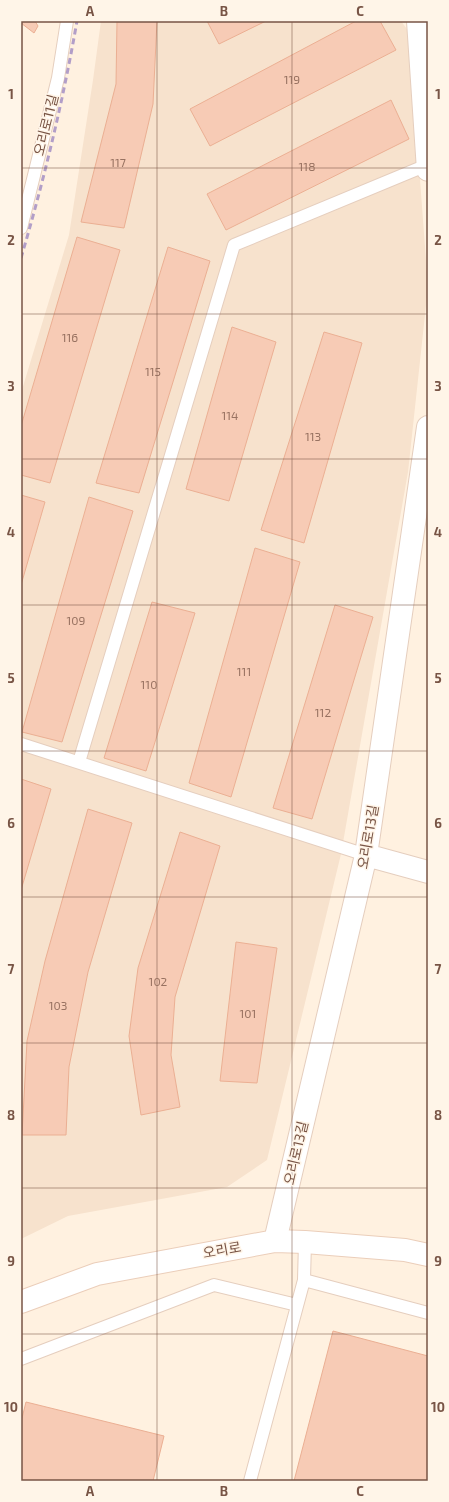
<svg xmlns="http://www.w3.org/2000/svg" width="449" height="1502" font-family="'Exo 2','Noto Sans KR',sans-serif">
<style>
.residential{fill:#f7e2cd}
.building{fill:#f7cbb5;stroke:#ebaf93}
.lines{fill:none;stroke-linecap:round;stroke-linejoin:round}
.lane-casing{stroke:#e5cebe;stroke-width:14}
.street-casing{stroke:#e5cebe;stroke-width:24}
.secondary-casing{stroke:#ebceba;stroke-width:24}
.lane{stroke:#fff;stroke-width:12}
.street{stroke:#fff;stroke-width:22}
.secondary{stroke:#fff;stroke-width:22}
.rail{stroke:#b29ec8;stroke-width:3;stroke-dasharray:6 4;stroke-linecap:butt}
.grid{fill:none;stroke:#785445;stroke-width:1;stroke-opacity:0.55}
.labels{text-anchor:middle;stroke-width:3;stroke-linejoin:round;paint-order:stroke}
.number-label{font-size:12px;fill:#987261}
.street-label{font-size:14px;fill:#785445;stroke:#fff5e8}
.neatline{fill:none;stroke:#785445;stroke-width:1.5}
.grid-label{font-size:13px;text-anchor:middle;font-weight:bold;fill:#785445}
</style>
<rect width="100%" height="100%" fill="#fff1e0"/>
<path class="residential" d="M101 21H401L409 32 428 287 408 472 341 854 267 1160 227 1187 68 1216 21 1239V393L69 235 93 80Z"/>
<path class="building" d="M21 21H35L38 26 34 33 21 23Z
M117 21H157L153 104 124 228 81 222 116 84Z
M207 21H266L219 44Z
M356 21H380L396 50 210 146 190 109Z
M391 100 409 139 226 230 207 194Z
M77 237 120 250 50 483 21 475V426Z
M168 247 210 261 139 493 96 483Z
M232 327 276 342 229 501 186 489Z
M324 332 362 343 304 543 261 530Z
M21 495 45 502 21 585Z
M89 497 133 511 62 742 22 732Z
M255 548 300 562 231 797 189 783Z
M152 602 195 613 146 771 104 758Z
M335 605 373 617 312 819 273 808Z
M21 779 51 789 21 890Z
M88 809 132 823 88 972 69 1067 66 1135H22L27 1041 45 961Z
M180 832 220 846 175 997 171 1055 180 1107 141 1115 129 1036 138 968Z
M236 942 277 948 257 1083 220 1081Z
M333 1331 428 1356V1481H294Z
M26 1402 164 1436 153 1481H21V1422Z"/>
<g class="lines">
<defs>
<path id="lane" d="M21 228 58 78 67 21
M21 744 366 855
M79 762 234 245 427 165
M304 1280 428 1313
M21 1359 214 1285 297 1305
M250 1481 304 1280 305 1242"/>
<path id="street" d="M418 21 428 170
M366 855 428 872
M275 1241 366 855 428 427"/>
<path id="secondary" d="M21 1302 97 1274 275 1241 305 1242 405 1250 428 1255"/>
</defs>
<use href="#lane" class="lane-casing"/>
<use href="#street" class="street-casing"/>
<use href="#secondary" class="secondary-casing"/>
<use href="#lane" class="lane"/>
<use href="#street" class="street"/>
<use href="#secondary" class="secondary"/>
<path class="rail" d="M21 258C44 180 63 101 77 21"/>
</g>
<path class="grid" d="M157 21V1481M292 21V1481M21 168H428M21 314H428M21 459H428M21 605H428M21 751H428M21 897H428M21 1043H428M21 1188H428M21 1334H428"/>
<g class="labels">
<g class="number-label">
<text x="292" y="84">119</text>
<text x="118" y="167">117</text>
<text x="307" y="171">118</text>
<text x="70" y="342">116</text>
<text x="153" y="376">115</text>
<text x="230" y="420">114</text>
<text x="313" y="441">113</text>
<text x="76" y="625">109</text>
<text x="244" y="676">111</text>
<text x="149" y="689">110</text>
<text x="323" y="717">112</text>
<text x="158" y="986">102</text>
<text x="58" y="1010">103</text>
<text x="248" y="1018">101</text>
</g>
<g class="street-label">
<text transform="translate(46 125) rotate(-76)" y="5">오리로11길</text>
<text transform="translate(368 837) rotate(-80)" y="5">오리로13길</text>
<text transform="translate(296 1153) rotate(-77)" y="5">오리로13길</text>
<text transform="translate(222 1250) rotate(-10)" y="5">오리로</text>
</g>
</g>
<rect width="449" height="1502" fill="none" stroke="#fff5e8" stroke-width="44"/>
<rect x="22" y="22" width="405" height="1458" class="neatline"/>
<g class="grid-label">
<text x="90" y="16">A</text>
<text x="224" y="16">B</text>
<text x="360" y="16">C</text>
<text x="11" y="99">1</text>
<text x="438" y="99">1</text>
<text x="11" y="245">2</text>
<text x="438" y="245">2</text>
<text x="11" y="391">3</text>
<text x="438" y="391">3</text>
<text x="11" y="537">4</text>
<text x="438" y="537">4</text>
<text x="11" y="683">5</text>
<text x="438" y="683">5</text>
<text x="11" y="828">6</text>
<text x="438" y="828">6</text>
<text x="11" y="974">7</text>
<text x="438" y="974">7</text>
<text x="11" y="1120">8</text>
<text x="438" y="1120">8</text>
<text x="11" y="1266">9</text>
<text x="438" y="1266">9</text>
<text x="11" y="1412">10</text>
<text x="438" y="1412">10</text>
<text x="90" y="1496">A</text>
<text x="224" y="1496">B</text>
<text x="360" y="1496">C</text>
</g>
</svg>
